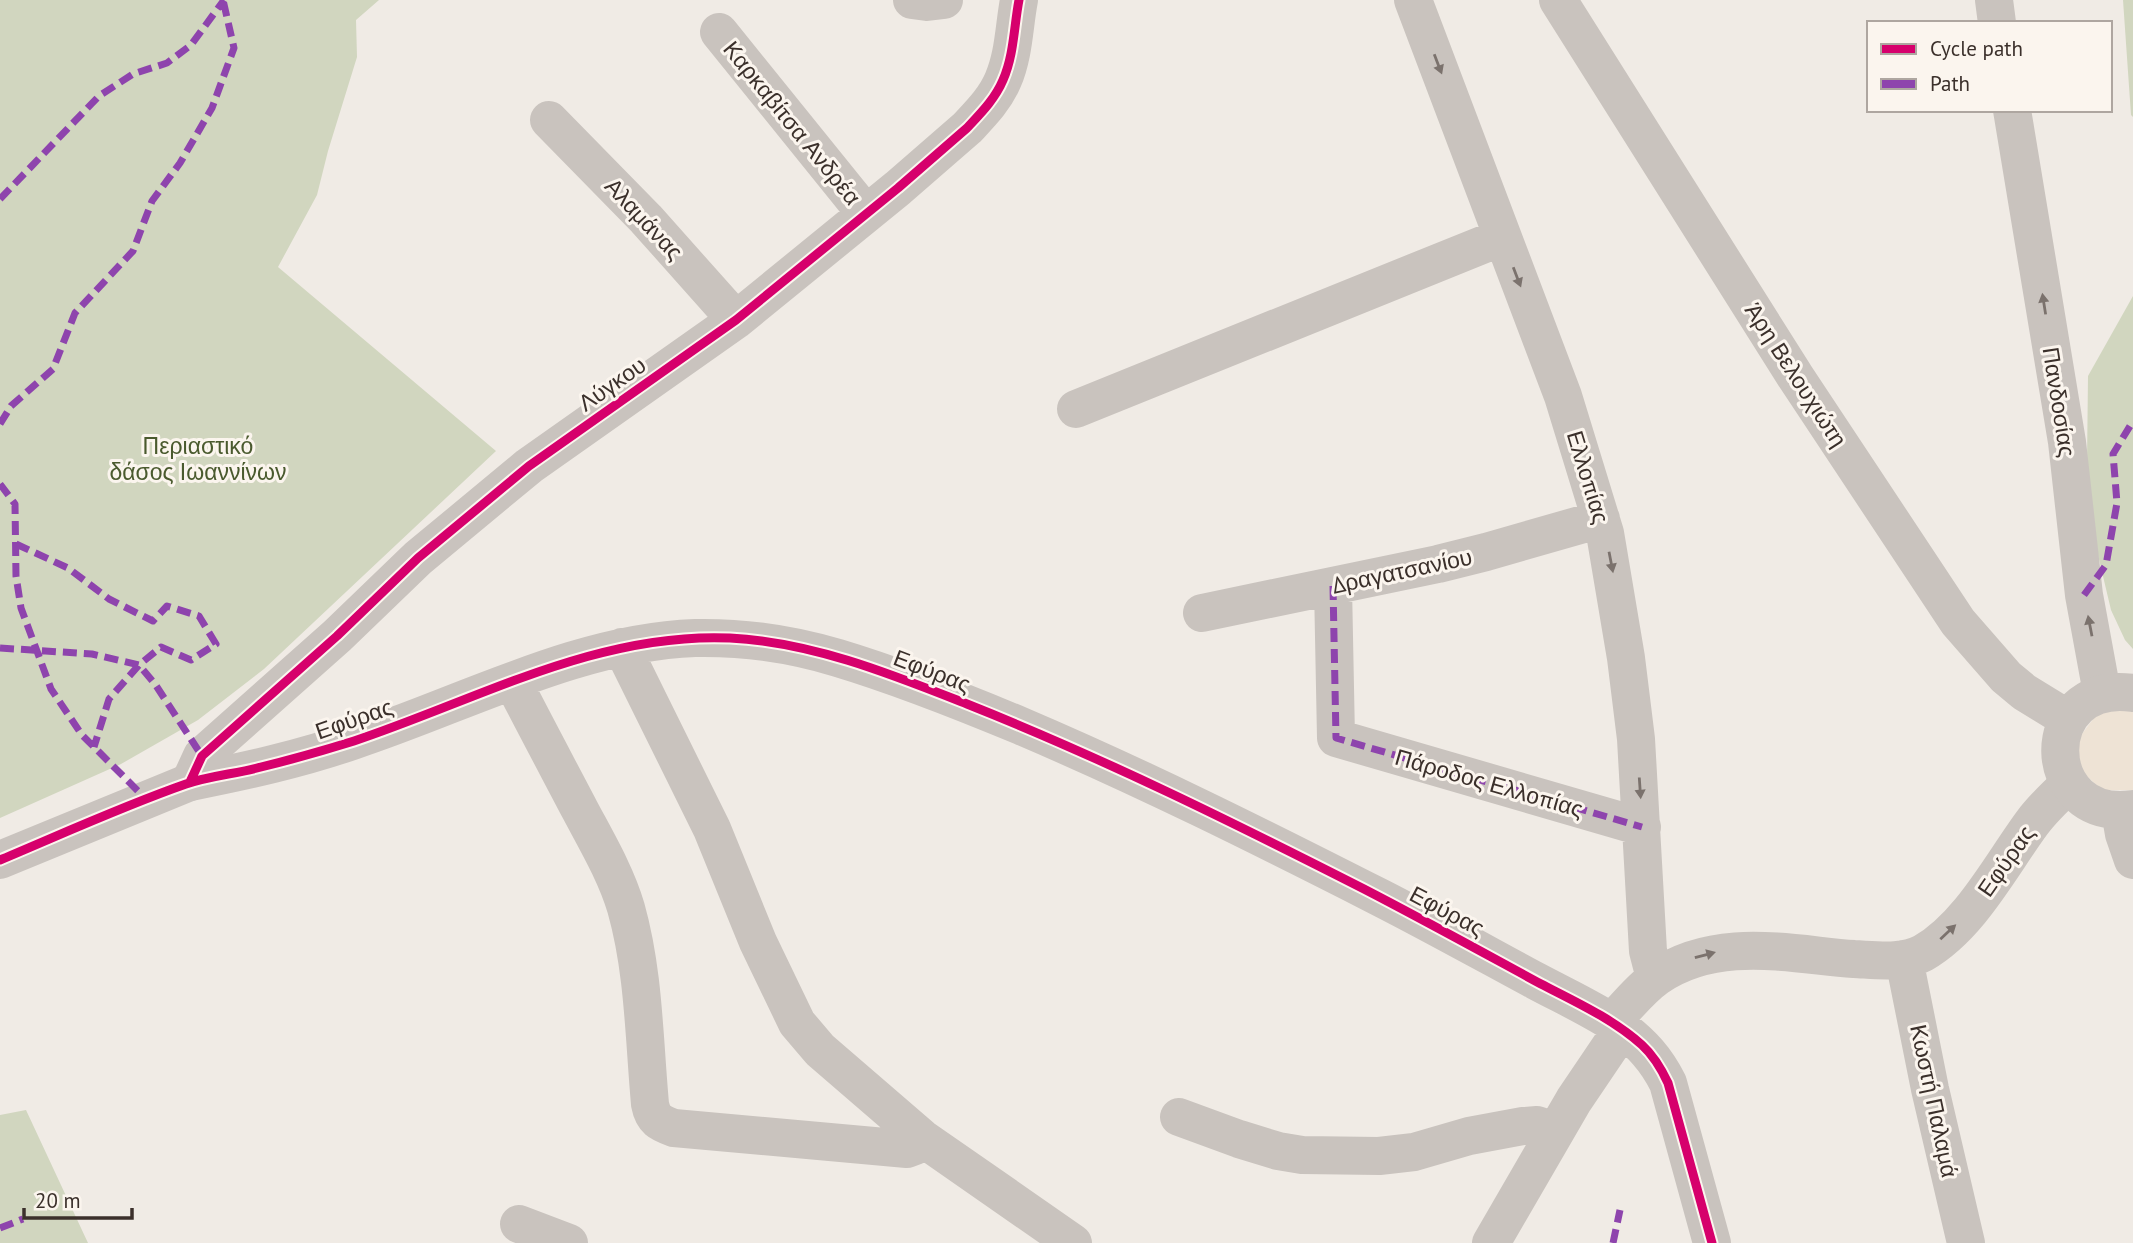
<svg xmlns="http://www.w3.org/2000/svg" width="2133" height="1243" font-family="'PT Sans',sans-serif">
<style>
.green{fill:#d1d6bf}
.plaza{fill:#eee3d5}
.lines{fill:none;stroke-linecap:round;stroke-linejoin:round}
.minor{stroke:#c9c3be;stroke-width:38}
.tertiary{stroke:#c9c3be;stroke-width:38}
.quiet{stroke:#8e44ad;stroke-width:7;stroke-dasharray:14 7;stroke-linecap:butt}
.cycleway-casing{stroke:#fbf5ee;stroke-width:13}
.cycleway{stroke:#d6006c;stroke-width:9}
.oneway{fill:#7b726d}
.labels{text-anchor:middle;stroke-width:6;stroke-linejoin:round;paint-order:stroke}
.street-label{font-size:23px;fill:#3b302b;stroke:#fbf5ee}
.park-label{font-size:23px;fill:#4a5a2e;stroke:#fbf5ee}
</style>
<rect width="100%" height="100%" fill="#f0ebe5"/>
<path class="green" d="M0 0H379L356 20 357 57 328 151 317 195 278 267 496 451 264 669 198 720 121 764 0 818Z
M2123 0H2133V117L2131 115Z
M2133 296V649L2125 640 2111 610 2098 555 2087 463 2088 376Z
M26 1110 88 1243H0V1115Z"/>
<path class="plaza" d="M2133 709V790H2102L2080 770 2076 742 2100 710Z"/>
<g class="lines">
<path class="minor" d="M912 0 927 2 944 0
M1413 0 1563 396 1605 533 1626 658 1636 739 1648 951 1655 978
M1994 0 1997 23
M719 32 866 214
M2012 110 2067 442 2084 595 2102 693
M549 120 646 219 736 320
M1076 409 1502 237
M1333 586 1336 738 1642 827
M1202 613 1438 564 1486 552 1601 519
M622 647 712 829 758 942 797 1023 820 1050 922 1138 1073 1243
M513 682C535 725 558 768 580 810 597 842 616 874 626 908 644 972 644 1038 650 1104 653 1120 660 1123 674 1128L907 1149 915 1146 922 1138
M190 782C245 771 301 759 355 740 464 704 579 642 695 638 744 637 792 644 838 658 901 677 961 701 1021 726 1143 778 1261 837 1379 897 1432 924 1484 953 1536 981 1564 996 1595 1010 1621 1028 1642 1044 1656 1059 1668 1083L1712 1243
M190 782 202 756 337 636 418 558 529 466 736 320 898 188 967 128C981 113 995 99 1003 80 1014 55 1014 26 1019 0
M1904 959 1930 1089 1966 1243
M1612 1022C1626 1007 1640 989 1657 977 1717 936 1788 954 1854 959 1876 960 1903 964 1923 953 1970 926 2001 865 2032 823 2043 808 2056 796 2069 784
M1179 1117 1239 1139 1278 1151 1302 1155 1379 1156 1414 1152 1469 1136 1523 1126 1537 1125 1555 1131
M519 1224 569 1243
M1491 1243 1574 1100 1622 1029"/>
<path class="tertiary" d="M1558 0 1795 376 1958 622 2006 677 2024 692 2068 719
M2133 693C2035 679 2037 823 2133 809
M2120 811 2124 834 2133 860
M0 860 190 782"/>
<path class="quiet" d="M0 199 99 96 133 74 167 63 191 45 224 0
M0 424 11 406 53 369 75 313 133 251 152 201 180 163 212 108 234 48 223 0
M0 484 15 504 16 576 21 608 51 689 82 735 147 800
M16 544 68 568 109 599 153 621 167 606 199 616 216 644 191 660 161 647 139 665 109 699 94 747
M1333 586 1336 738 1642 827
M2084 595 2106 565 2117 503 2113 454 2133 421
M0 648 92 654 139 665 155 684 202 756
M0 1228 23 1219
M1613 1243 1620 1210"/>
<defs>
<path id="cycleway" d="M190 782 202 756 337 636 418 558 529 466 736 320 898 188 967 128C981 113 995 99 1003 80 1014 55 1014 26 1019 0
M0 860C62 834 123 806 186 784 209 776 234 774 257 768 290 760 322 751 354 741 477 700 597 632 730 638 812 642 891 674 967 704 1103 758 1234 823 1364 889 1424 920 1482 952 1541 984 1576 1002 1613 1019 1642 1045 1654 1056 1661 1068 1668 1083L1712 1243"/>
</defs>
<use href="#cycleway" class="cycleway-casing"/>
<use href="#cycleway" class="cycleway"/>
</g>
<defs><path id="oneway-solid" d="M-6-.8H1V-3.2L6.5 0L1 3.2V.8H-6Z" transform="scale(1.75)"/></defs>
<g class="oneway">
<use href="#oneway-solid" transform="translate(1438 64) rotate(69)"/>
<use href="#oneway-solid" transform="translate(1517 277) rotate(69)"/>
<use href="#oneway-solid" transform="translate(2044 304) rotate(-99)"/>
<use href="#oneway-solid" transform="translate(1611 562) rotate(79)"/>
<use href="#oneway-solid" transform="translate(2090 626) rotate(-101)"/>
<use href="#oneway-solid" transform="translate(1640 788) rotate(86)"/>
<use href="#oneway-solid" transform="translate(1948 932) rotate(-43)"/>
<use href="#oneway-solid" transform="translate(1705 955) rotate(-15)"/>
</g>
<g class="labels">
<g class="street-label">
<text transform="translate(792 123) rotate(51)" y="8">Καρκαβίτσα Ανδρέα</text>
<text transform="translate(644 219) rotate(47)" y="8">Αλαμάνας</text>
<text transform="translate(1796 375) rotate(57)" y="8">Άρη Βελουχιώτη</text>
<text transform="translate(612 384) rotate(-35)" y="8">Λύγκου</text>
<text transform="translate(2059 402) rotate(81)" y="8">Πανδοσίας</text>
<text transform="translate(1588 477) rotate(73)" y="8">Ελλοπίας</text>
<text transform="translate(1402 571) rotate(-12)" y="8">Δραγατσανίου</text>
<text transform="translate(932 671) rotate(21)" y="8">Εφύρας</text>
<text transform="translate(354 719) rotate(-19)" y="8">Εφύρας</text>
<text transform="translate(1489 783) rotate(16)" y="8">Πάροδος Ελλοπίας</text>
<text transform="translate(2006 861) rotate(-55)" y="8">Εφύρας</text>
<text transform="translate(1447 911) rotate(28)" y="8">Εφύρας</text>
<text transform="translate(1934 1101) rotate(78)" y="8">Κωστή Παλαμά</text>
</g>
<g class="park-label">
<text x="198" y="454">Περιαστικό<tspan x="198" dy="26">δάσος Ιωαννίνων</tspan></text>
</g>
</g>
<rect x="1867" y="21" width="245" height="91" fill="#fbf5ee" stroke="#aea6a0" stroke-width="2"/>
<rect x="1881" y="44" width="35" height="10" fill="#d6006c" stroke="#aea6a0" stroke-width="2"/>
<text x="1930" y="56" font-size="21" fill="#3b302b">Cycle path</text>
<rect x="1881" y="79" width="35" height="10" fill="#8e44ad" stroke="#aea6a0" stroke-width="2"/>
<text x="1930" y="91" font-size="21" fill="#3b302b">Path</text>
<path d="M24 1208v10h108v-10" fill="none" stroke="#3b302b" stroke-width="3.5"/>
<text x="35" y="1208" font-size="21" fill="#3b302b" stroke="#fbf5ee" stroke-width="5" paint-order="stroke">20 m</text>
</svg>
